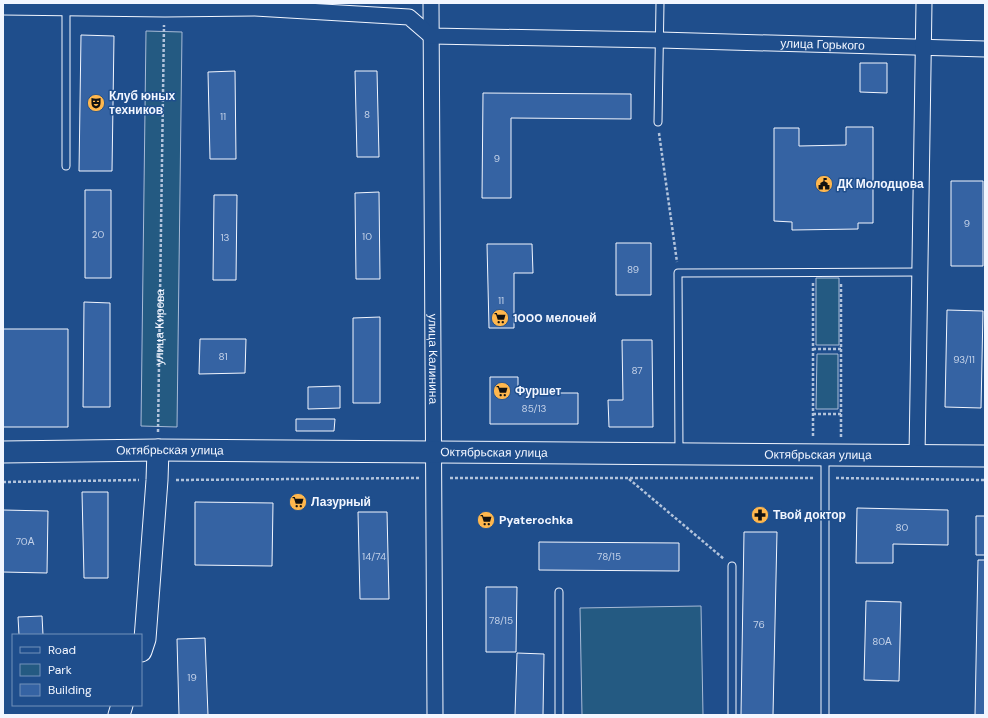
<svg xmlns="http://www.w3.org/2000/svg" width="988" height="718" font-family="'DM Sans',sans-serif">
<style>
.green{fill:#245a82;stroke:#a8bbd7}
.building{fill:#3563a3;stroke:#f2f6ff}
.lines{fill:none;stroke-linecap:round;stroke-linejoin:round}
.service-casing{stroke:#f2f6ff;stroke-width:9}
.minor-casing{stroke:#f2f6ff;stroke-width:17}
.secondary-casing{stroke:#f2f6ff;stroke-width:23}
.path{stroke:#b3c4dc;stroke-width:2.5;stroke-dasharray:3 2;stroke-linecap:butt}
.service{stroke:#1f4e8c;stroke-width:7}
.minor{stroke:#1f4e8c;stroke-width:15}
.secondary{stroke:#1f4e8c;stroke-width:21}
.labels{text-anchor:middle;stroke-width:3;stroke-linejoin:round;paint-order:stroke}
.number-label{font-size:10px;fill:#c3d1e8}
.street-label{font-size:12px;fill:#f2f6ff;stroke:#1f4e8c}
.poi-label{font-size:12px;font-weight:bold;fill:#f2f6ff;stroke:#1f4e8c;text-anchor:start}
</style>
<rect width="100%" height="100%" fill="#1f4e8c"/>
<path class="green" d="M146 31 182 32 177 427 141 426Z
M816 278H839V345H816Z
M817 354H838V409H816Z
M701 606 703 715H582L580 608Z"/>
<path class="building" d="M81 35 114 36 112 171H79Z
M860 63H887V93L860 92Z
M235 71 236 159H210L208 72Z
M355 71H377L379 157H357Z
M483 93 631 94V119L511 118V198H482Z
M846 127H873V223H858V229L792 230V222L774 221V128H799V146L846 145Z
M951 181H983V266H951Z
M85 190H111V278H85Z
M379 192 380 279H356L355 193Z
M214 195H237L236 280H213Z
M616 243H651V295H616Z
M487 244H532L533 273H514V328H489Z
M84 302 110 303V407H83Z
M947 310 983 311 981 408 945 407Z
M380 317V403H353V318Z
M3 329H68V427H3Z
M200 339H246L245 373 199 374Z
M622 340H652L653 427H609L608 400H623Z
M490 377H518V393H578V424H490Z
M340 386V408L308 409V387Z
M296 419H335L334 431H296Z
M82 492H108V578H84Z
M195 502 273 503 272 566 195 565Z
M857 508 948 510V545L893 544V563H856Z
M3 510 48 511 47 573 3 572Z
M358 512H387L389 599H360Z
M976 516H985V555H976Z
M744 532H777L773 715H741Z
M539 542 679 543V571L539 570Z
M978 560H985V715H975Z
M486 587H517L516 652H486Z
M866 601 901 602 899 681 864 680Z
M42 616 43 635H19L18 617Z
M205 638 208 715H179L177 639Z
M517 653 544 654 543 715H515Z"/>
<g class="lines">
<defs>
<path id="service" d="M658 122 660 3
M66 166V8
M679 452 678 273 920 272
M825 457V715
M732 566V715
M559 715V592"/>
<g id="minor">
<path id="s2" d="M431 3 435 715"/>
<path id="s3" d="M3 7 165 9 255 8 409 17 431 36 660 40 985 49"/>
<path d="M917 456 924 3"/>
</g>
<g id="secondary">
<path id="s4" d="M3 452 158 450 985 456"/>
<path d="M141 651 145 639 157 480 158 450"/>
<path d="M119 715 122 705"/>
</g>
</defs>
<use href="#service" class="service-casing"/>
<use href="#minor" class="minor-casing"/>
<use href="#secondary" class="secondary-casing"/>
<g class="path">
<path d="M659 133 677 262"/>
<path d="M813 283V436"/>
<path d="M813 349H841"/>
<path d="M813 414H841"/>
<path id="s1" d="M158 432 164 25"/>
<path d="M841 437V284"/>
<path d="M450 478H815"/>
<path d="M836 478 985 480"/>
<path d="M629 479 724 559"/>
<path d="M176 480 419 478"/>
<path d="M3 482 139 480"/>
</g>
<use href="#service" class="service"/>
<use href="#minor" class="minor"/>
<use href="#secondary" class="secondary"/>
</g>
<defs>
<symbol id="theatre-disc" viewBox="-11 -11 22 22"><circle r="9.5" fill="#ffb74d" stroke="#1f4e8c"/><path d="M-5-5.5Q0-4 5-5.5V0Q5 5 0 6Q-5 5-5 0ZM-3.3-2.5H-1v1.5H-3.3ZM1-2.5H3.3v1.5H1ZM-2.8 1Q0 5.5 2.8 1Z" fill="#111"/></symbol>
<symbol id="civic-disc" viewBox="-11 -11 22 22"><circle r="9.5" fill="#ffb74d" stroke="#1f4e8c"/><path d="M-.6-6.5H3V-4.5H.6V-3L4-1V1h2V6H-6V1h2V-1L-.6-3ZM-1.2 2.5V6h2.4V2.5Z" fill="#111"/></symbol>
<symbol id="supermarket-disc" viewBox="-11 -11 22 22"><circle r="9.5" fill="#ffb74d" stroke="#1f4e8c"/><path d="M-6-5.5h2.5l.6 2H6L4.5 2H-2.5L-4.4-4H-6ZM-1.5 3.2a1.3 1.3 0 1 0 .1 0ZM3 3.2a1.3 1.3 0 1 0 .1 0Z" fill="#111"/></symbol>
<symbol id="pharmacy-disc" viewBox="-11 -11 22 22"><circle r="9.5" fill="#ffb74d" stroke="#1f4e8c"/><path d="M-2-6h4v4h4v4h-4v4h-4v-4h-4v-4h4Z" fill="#111"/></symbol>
</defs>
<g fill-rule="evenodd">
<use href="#theatre-disc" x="86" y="93" width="20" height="20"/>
<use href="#civic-disc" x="814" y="174" width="20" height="20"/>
<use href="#supermarket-disc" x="490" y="308" width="20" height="20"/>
<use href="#supermarket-disc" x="492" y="381" width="20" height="20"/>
<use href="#supermarket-disc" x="288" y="492" width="20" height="20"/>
<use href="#pharmacy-disc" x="750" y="505" width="20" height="20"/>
<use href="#supermarket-disc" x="476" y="510" width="20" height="20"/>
</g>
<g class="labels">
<g class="number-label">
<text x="367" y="118">8</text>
<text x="223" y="120">11</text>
<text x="497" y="162">9</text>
<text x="967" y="227">9</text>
<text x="98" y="238">20</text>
<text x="367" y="240">10</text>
<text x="225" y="241">13</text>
<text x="633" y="273">89</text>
<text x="501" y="304">11</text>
<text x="223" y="360">81</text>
<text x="964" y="363">93/11</text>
<text x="637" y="374">87</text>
<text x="534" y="412">85/13</text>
<text x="902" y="531">80</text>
<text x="25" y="545">70А</text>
<text x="374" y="560">14/74</text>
<text x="609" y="560">78/15</text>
<text x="501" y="624">78/15</text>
<text x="759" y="628">76</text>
<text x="882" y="645">80А</text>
<text x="192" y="681">19</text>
</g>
<g class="street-label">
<text dy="4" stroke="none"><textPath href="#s3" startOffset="827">улица Горького</textPath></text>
<text dy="4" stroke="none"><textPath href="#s1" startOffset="105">улица Кирова</textPath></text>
<text dy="4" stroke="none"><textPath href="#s2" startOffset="356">улица Калинина</textPath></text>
<text dy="4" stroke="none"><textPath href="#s4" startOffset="167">Октябрьская улица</textPath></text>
<text dy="4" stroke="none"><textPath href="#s4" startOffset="491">Октябрьская улица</textPath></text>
<text dy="4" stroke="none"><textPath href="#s4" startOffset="815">Октябрьская улица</textPath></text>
</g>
<g class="poi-label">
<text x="109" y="100">Клуб юных<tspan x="109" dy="14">техников</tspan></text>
<text x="837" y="188">ДК Молодцова</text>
<text x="513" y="322">1000 мелочей</text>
<text x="515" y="395">Фуршет</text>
<text x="311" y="506">Лазурный</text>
<text x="773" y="519">Твой доктор</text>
<text x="499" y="524">Pyaterochka</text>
</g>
</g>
<rect width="988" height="718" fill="none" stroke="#f2f6ff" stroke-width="8"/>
<rect x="12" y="634" width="130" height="72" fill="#1f4e8c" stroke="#7391ba"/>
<rect x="20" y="647" width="20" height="6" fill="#1f4e8c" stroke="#7391ba"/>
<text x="48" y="654" font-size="12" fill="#f2f6ff">Road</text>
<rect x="20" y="664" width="20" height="12" fill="#245a82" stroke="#7391ba"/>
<text x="48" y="674" font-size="12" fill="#f2f6ff">Park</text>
<rect x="20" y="684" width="20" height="12" fill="#3563a3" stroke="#7391ba"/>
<text x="48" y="694" font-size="12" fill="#f2f6ff">Building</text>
</svg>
